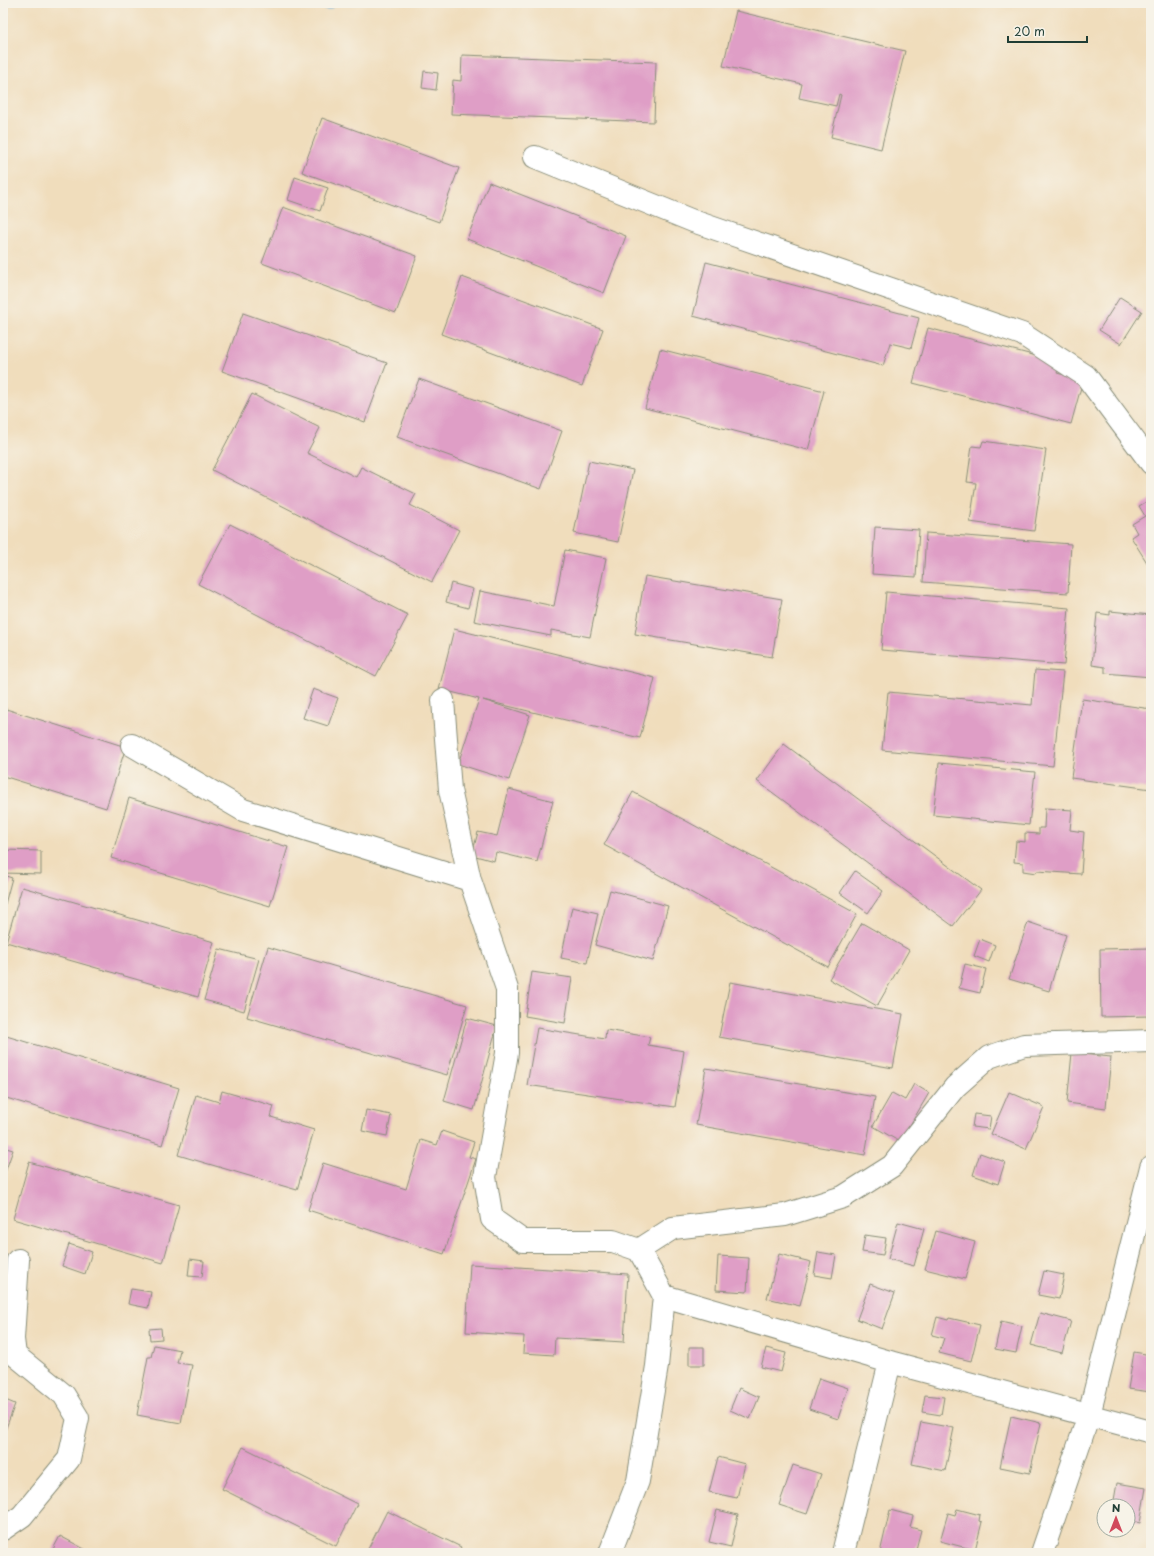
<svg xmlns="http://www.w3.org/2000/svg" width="1154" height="1556" font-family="'Playpen Sans',sans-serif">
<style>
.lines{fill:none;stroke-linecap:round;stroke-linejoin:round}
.stream{stroke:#60b0db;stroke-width:8}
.building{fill:#df9ec6}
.minor-casing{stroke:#888d78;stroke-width:24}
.minor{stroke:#fff;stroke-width:22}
</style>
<rect width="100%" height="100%" fill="#f7f3e8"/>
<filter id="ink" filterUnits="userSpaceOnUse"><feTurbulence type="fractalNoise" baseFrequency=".025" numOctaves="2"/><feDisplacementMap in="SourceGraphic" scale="8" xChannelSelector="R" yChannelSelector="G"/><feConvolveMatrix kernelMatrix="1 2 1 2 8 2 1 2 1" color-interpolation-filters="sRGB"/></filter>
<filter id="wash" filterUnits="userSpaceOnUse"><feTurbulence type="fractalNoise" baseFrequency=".012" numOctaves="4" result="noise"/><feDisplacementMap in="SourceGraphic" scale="16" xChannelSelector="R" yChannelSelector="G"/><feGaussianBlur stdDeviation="0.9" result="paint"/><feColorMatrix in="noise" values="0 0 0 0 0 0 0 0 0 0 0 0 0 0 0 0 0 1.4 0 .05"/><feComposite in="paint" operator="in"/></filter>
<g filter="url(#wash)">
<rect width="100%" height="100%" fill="#f0ddbc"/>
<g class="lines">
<path class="stream" d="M317 3 327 6 333 3"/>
</g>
<g id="blocks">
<path class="building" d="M736 11 905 51 881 149 831 137 841 95 839 94 836 106 799 98 802 84 723 66Z
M462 55 656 62 654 122 451 114 453 80 461 81Z
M424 71 438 73 436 90 422 88Z
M322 118 459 168 439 222 302 172Z
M295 177 328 188 320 211 288 200Z
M489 182 626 236 604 293 467 239Z
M283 207 417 256 396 313 262 263Z
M706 262 919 318 911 348 890 343 883 366 693 316Z
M462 277 603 329 582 386 441 334Z
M1120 297 1142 311 1121 344 1099 330Z
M243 313 387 363 365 422 222 371Z
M928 328 1060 362 1057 373 1083 380 1071 424 913 383Z
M660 349 824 391 808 450 645 408Z
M419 379 562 431 541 489 397 437Z
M252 394 320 428 307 453 356 477 361 467 416 494 410 505 459 530 432 582 212 470Z
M983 441 1046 450 1034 531 970 522 976 483 967 482 972 446 981 447Z
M589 461 633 470 618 542 574 533Z
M1151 499V569L1131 537 1137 533 1132 524 1145 516 1139 506Z
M230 524 408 615 376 676 198 584Z
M875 527 919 530 916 577 872 574Z
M926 533 1071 544 1068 593 923 582Z
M565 550 606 558 590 637 551 630V636L474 621 480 591 554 606Z
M645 576 782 599 772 657 635 634Z
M451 583 473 589 468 608 446 602Z
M886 592 1069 608 1064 665 881 650Z
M1110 611 1151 615V677L1105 673V667L1092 665 1097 613 1110 615Z
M454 629 655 678 640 738 483 700 530 715 509 780 458 764 479 699 439 689Z
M1035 670 1063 672 1053 766 882 750 888 692 1032 705Z
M313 689 338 698 328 726 303 718Z
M1082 699 1151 709V789L1071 778Z
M3 708 126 747 106 808 3 776Z
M784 744 981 890 953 926 757 781Z
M939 763 1035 772 1029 825 933 815Z
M509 789 553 801 537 862 496 852 494 861 472 855 478 832 497 836Z
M633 792 857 914 828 967 604 845Z
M129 798 288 847 270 906 111 858Z
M1045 808 1072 810 1070 830 1084 832 1081 874 1037 871 1036 873 1023 871V863L1014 862 1016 841 1025 842V833L1039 834V828H1044Z
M3 850 41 851V874L3 873Z
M855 871 883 891 868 913 840 893Z
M3 875 12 878 5 904H3Z
M22 887 214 942 198 997 6 942Z
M610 890 668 906 653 961 595 945Z
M572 907 598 913 587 963 561 958Z
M1028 922 1066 935 1049 991 1009 979Z
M862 923 909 950 877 1006 829 979Z
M980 939 995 945 989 962 974 956Z
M268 947 467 1005 447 1075 247 1017Z
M1151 948V1016L1101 1017 1100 949Z
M219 949 259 959 244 1011 204 1000Z
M965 964 986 969 980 993 959 988Z
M532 972 572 978 565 1023 525 1016Z
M730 982 903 1014 893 1068 719 1037Z
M467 1018 497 1026 474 1110 444 1101Z
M537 1028 605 1039 606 1030 650 1037 648 1045 684 1051 675 1107 527 1085Z
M3 1035 179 1088 162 1145 3 1097Z
M1072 1053 1111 1057 1106 1108 1067 1103Z
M706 1068 875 1097 865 1155 696 1125Z
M914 1084 929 1093 900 1142 873 1126 892 1093 905 1100Z
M222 1091 274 1106 271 1117 314 1130 297 1190 178 1155 196 1095 219 1102Z
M1009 1092 1044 1107 1026 1149 991 1134Z
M366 1110 391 1115 387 1136 362 1131Z
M974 1114 991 1116 989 1129 972 1127Z
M442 1131 474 1142 469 1157 476 1159 444 1254 308 1210 323 1163 406 1189 421 1140 437 1145Z
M3 1147 13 1150 3 1178Z
M980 1153 1005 1162 998 1184 973 1175Z
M29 1162 179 1205 163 1263 13 1219Z
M898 1222 924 1229 914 1266 888 1259Z
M936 1231 975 1242 965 1279 925 1269Z
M865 1235 886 1238 883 1255 862 1252Z
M69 1244 92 1252 85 1274 62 1266Z
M818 1252 836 1255 832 1278 814 1275Z
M779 1254 811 1262 800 1306 767 1298Z
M718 1256 749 1258 747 1292 716 1290Z
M190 1259 204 1261 202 1277 188 1276Z
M470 1264 628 1274 624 1342 555 1338 554 1355 523 1353 524 1336 466 1332Z
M3 1270 12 1272 3 1303Z
M1044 1271 1064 1275 1059 1299 1038 1295Z
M870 1284 895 1293 882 1329 857 1319Z
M131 1289 151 1292 148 1308 128 1304Z
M1040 1313 1071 1321 1062 1353 1031 1345Z
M937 1317 948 1320 949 1318 980 1325 971 1361 939 1353 944 1338 932 1335Z
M1001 1321 1022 1326 1016 1353 995 1349Z
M161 1328 162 1339 150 1340 149 1329Z
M154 1345 180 1350 177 1363 192 1365 181 1423 137 1415 148 1357H151Z
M689 1347H704V1365H689Z
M766 1348 786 1353 781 1372 761 1367Z
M1134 1352 1151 1355V1392L1128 1389Z
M819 1378 848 1388 838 1419 809 1409Z
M739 1388 759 1397 750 1419 730 1410Z
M925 1395 944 1397 941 1415 922 1412Z
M3 1399 15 1404 3 1436Z
M1011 1416 1041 1423 1030 1473 1000 1467Z
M921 1422 954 1428 945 1471 912 1464Z
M243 1447 357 1504 336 1546 222 1489Z
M718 1457 745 1464 737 1498 709 1492Z
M793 1465 821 1474 807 1514 779 1505Z
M1117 1483 1146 1488 1140 1523 1128 1520V1506H1113Z
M957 1509 980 1515 979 1521 982 1522 975 1550 940 1541 948 1513 955 1515Z
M717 1510 738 1515 731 1547 709 1542Z
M890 1510 913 1516 910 1527 921 1530 915 1553H880Z
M387 1511 461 1547 458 1553H366Z
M60 1536 92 1553H51Z"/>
</g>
</g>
<g filter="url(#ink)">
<use href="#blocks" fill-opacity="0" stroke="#888d78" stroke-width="1"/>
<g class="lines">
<defs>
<path id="minor" d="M535 157 693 221 1022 334 1086 376 1151 463
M443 700 450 790 470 880 507 989V1053L485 1177 492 1219 523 1241H613L639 1250 664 1296 657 1366 638 1481 610 1553
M132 745 243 810 470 880
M639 1250 673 1228 785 1215 843 1197 892 1166 955 1087 989 1057 1024 1045 1151 1041
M664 1296 890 1362 1151 1432
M3 1529 22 1516 69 1459 78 1418 64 1395 15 1355 13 1339 18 1260
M843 1553 890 1362
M1042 1553 1089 1415 1151 1167"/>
</defs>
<use href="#minor" class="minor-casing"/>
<use href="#minor" class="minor"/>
</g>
</g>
<rect width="1154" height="1556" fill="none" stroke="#f7f3e8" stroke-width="16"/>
<g transform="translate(1116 1518)"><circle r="19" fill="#f7f3e8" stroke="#a1aaa0"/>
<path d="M0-3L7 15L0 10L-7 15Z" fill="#d1495b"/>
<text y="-6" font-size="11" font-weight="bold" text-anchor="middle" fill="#1f3d34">N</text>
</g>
<path d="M1008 36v6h79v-6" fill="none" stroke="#1f3d34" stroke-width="2"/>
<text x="1014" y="36" font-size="12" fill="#1f3d34" stroke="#f7f3e8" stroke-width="3" paint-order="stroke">20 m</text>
</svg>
